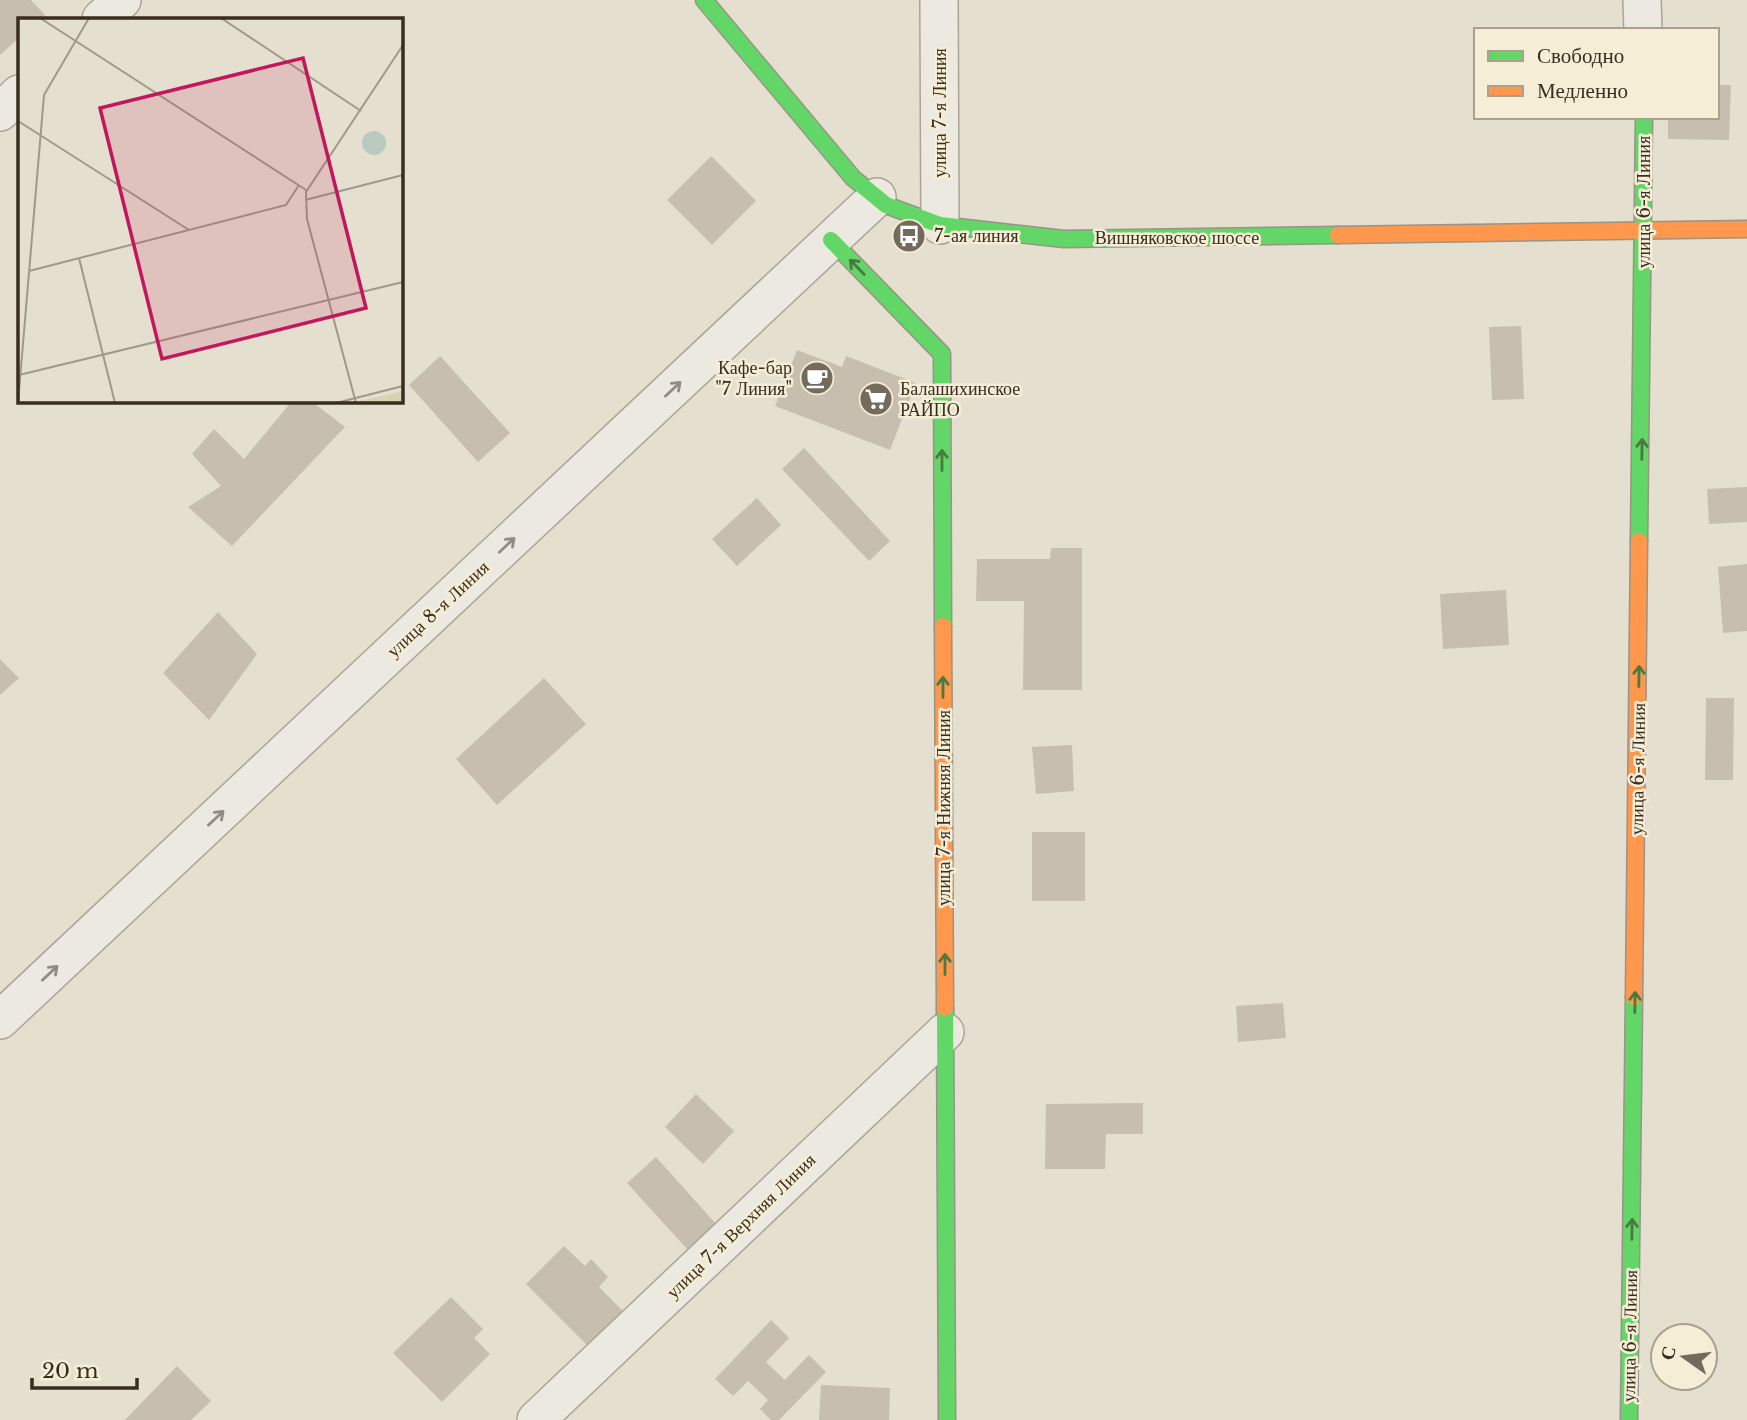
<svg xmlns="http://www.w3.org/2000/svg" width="1747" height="1420" font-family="'Libre Baskerville',serif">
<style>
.building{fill:#c8beb0}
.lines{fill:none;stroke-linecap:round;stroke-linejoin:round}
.street-casing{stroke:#aaa497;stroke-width:40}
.fast-casing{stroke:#999388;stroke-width:19}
.slow-casing{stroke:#999388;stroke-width:19}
.street{stroke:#ece9e1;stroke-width:37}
.fast{stroke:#63d668;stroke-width:16}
.slow{stroke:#ff974d;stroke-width:16}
.oneway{stroke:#4c7940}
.oneway2{stroke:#928b80}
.labels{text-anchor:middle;stroke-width:5;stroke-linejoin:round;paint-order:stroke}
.street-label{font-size:18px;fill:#392d20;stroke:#f5edd6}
.poi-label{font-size:18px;fill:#392d20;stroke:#f5edd6;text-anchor:start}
.inset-road{fill:none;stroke:#a09889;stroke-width:2}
.view{fill:#c2185b;fill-opacity:0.15;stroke:#c2185b;stroke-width:3.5}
.inset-edge{fill:none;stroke:#392d20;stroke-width:3.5}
</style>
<rect width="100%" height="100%" fill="#e4dfcf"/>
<path class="building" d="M0 0H31L45 15 40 19H19V38L0 55Z
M1717 85H1731L1729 140 1668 139V117H1717Z
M711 156 756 201 712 245 667 200Z
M1521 326 1524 399 1492 400 1489 327Z
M797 350 842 367 846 356 916 383 890 450 775 406Z
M440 356 510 433 478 462 409 385Z
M292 401H311L345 427 232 546 188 507 221 486 192 454 214 429 244 459Z
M804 448 890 541 869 561 782 469Z
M1747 487V522L1709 524 1707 489Z
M757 498 781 525 737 566 712 539Z
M1051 548H1082V690H1023L1024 601H976L977 559H1050Z
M1747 564V631L1723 633 1718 567Z
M1506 590 1509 645 1443 649 1440 594Z
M218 612 257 654 209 720 163 673Z
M0 659 19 678 0 695Z
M544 678 586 724 497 805 456 759Z
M1706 698H1734L1733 780H1705Z
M1072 745 1074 791 1036 794 1032 747Z
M1032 832H1085V901H1032Z
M1283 1003 1286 1038 1238 1042 1236 1006Z
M696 1094 734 1131 703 1164 665 1127Z
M1143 1103V1134H1106L1105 1169H1045L1046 1104Z
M656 1157 716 1224 688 1250 627 1183Z
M564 1246 585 1266 591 1259 608 1277 599 1287 624 1312 589 1347 526 1284Z
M451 1297 483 1329 474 1338 490 1354 442 1402 393 1353Z
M771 1320 789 1338 766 1362 785 1380 809 1355 826 1372 779 1420H771L760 1409 768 1400 748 1381 733 1396 715 1379Z
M177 1366 211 1401 191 1420H125Z
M821 1385 890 1388 889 1420H819Z"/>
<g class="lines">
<defs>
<path id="street" d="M939 0 940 225
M1642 0 1643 30
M101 19 122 0
M0 112 19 94
M0 1020 877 197
M536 1420 945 1032"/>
<path id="fast" d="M704 0 853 178 886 205 940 225 1064 239 1338 235
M831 240 942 354 943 626
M1639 541 1644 117
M945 1008 947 1420
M1629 1420 1634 997"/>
<path id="slow" d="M1338 235 1747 229
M943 626 945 1008
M1634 997 1639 541"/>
</defs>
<use href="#street" class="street-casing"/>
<use href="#fast" class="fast-casing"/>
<use href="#slow" class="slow-casing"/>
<use href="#street" class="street"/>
<use href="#fast" class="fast"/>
<use href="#slow" class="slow"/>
</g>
<defs><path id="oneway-shaft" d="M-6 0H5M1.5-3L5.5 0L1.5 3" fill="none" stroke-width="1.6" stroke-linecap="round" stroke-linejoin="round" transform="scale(1.75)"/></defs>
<g class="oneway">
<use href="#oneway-shaft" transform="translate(857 267) rotate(-134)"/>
<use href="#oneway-shaft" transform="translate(1642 449) rotate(-89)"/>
<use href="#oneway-shaft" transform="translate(942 460) rotate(-90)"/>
<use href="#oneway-shaft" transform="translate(1639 676) rotate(-89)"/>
<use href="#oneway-shaft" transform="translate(943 687) rotate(-90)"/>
<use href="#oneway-shaft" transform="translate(945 964) rotate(-90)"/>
<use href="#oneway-shaft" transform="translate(1635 1002) rotate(-89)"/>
<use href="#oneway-shaft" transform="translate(1632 1229) rotate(-89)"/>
</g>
<g class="oneway2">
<use href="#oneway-shaft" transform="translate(673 389) rotate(-43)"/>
<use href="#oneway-shaft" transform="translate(507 545) rotate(-43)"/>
<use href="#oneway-shaft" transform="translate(216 818) rotate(-43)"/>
<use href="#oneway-shaft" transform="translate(50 973) rotate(-43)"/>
</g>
<defs>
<symbol id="bus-disc" viewBox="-11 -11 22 22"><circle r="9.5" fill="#756b5d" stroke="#f5edd6"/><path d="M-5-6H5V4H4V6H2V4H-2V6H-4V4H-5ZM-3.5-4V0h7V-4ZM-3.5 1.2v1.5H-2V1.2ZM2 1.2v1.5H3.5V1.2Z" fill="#fff"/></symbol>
<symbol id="cafe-disc" viewBox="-11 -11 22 22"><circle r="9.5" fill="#756b5d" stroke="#f5edd6"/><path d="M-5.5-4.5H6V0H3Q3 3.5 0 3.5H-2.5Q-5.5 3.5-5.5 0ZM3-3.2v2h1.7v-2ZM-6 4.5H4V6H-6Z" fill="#fff"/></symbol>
<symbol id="supermarket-disc" viewBox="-11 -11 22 22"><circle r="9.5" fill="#756b5d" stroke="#f5edd6"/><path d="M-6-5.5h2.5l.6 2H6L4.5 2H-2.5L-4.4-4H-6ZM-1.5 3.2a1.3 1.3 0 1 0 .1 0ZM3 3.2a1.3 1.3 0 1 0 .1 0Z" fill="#fff"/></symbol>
</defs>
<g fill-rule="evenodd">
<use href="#bus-disc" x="890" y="217" width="38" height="38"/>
<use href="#cafe-disc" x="798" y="359" width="38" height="38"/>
<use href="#supermarket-disc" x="857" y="380" width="38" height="38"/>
</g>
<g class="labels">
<g class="street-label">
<text transform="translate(940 113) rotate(-90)" y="6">улица 7-я Линия</text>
<text transform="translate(1644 202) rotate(-90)" y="6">улица 6-я Линия</text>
<text x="1177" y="244">Вишняковское шоссе</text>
<text transform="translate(438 609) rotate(-43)" y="6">улица 8-я Линия</text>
<text transform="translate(1638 769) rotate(-89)" y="6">улица 6-я Линия</text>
<text transform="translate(944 808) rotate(-90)" y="6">улица 7-я Нижняя Линия</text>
<text transform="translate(741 1226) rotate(-44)" y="6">улица 7-я Верхняя Линия</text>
<text transform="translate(1630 1336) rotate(-89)" y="6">улица 6-я Линия</text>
</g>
<g class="poi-label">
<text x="934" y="242">7-ая линия</text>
<text x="792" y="374" text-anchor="end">Кафе-бар<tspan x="792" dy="21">"7 Линия"</tspan></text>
<text x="900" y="395">Балашихинское<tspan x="900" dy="21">РАЙПО</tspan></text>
</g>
</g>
<g transform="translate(18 18)">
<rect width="385" height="385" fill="#e4dfcf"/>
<path d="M385 373V385H342V383Z" fill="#d2d4b2"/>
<path d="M344 125a12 12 0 1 1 24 0a12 12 0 1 1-24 0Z" fill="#bacac1"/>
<path class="inset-road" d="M22 0 288 172M203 0 343 93M0 103 171 212M287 182 385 157M61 240 97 385M11 253 268 187 281 167M1 357 385 264M0 385 26 77 71 0M318 385 385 368M338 385 289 201 288 174 385 27"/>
<path class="view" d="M285 40 348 290 144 341 82 90Z"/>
<rect width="385" height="385" class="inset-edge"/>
</g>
<rect x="1474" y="28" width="245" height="91" fill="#f5edd6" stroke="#aaa08d" stroke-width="2"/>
<rect x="1488" y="51" width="35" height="10" fill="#63d668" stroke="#aaa08d" stroke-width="2"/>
<text x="1537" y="63" font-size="21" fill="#392d20">Свободно</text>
<rect x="1488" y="86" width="35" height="10" fill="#ff974d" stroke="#aaa08d" stroke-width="2"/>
<text x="1537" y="98" font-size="21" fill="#392d20">Медленно</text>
<g transform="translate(1684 1357) rotate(284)"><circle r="33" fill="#f5edd6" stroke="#aaa08d" stroke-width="2"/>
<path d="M0-5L12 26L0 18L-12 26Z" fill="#756b5d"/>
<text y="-10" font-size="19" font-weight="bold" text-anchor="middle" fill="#392d20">С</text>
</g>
<path d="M32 1378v10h105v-10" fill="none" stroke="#392d20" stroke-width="3.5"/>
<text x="42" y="1378" font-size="21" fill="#392d20" stroke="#f5edd6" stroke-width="5" paint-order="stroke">20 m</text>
</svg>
